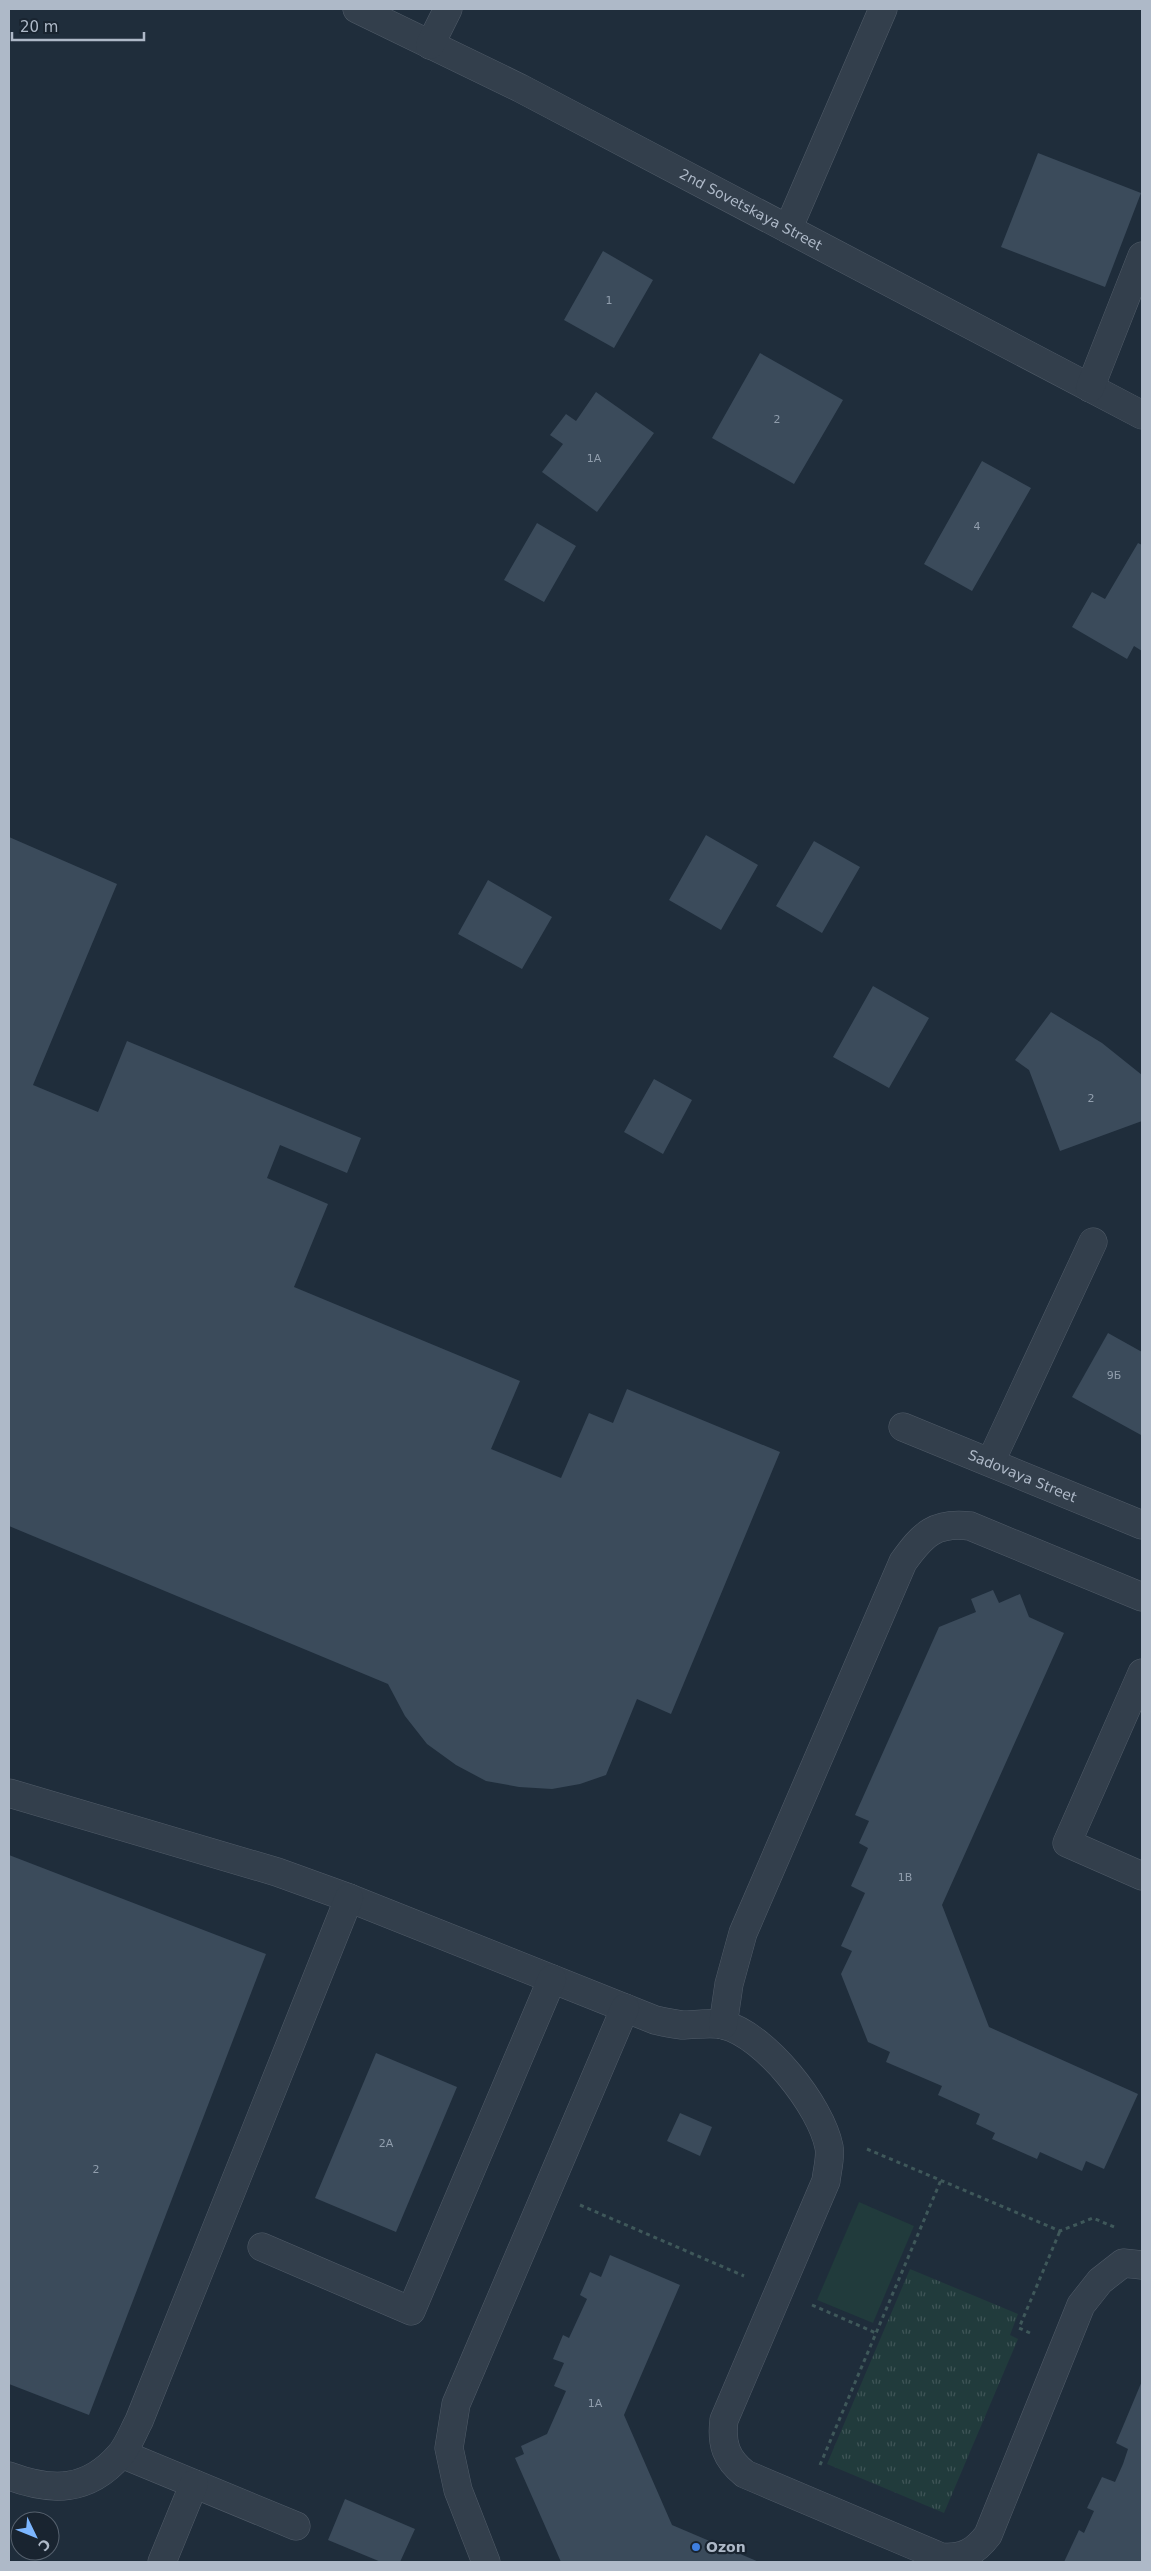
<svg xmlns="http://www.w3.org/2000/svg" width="1151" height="2571" font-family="'DejaVu Sans',sans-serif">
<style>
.grass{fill:url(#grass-tufts)}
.garden{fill:#213b3c}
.building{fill:#3b4b5b}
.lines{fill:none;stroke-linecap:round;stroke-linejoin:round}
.minor-casing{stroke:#515c69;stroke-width:29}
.path{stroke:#3f585a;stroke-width:3;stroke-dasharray:4 4;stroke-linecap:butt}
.minor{stroke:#333f4c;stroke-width:28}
.shop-dot{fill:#3f7fe0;stroke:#192430;stroke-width:2}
.labels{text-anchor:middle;stroke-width:4.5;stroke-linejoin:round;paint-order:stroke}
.number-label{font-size:11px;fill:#919ead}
.street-label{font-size:14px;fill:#aeb9c8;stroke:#192430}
.poi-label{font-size:14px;font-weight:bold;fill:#aeb9c8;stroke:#192430;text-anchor:start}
</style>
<defs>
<pattern id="grass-tufts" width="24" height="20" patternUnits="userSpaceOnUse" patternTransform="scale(1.25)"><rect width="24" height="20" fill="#213b3c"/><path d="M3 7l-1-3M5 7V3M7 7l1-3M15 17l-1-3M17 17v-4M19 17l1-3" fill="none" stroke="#3f5557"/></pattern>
</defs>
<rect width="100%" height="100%" fill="#1f2d3b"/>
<path class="grass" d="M910 2269 1018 2314 1010 2335 1018 2339 944 2513 827 2464Z"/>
<path class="garden" d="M859 2202 914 2226 873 2323 817 2300Z"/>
<path class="building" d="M1038 153 1141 193 1105 287 1001 247Z
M603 251 653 280 614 348 564 320Z
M760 353 843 400 794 484 712 438Z
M596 392 654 433 597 512 542 472 563 444 550 435 566 414 576 421Z
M982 461 1031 488 972 591 924 564Z
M537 523 576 546 544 602 504 580Z
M1138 543 1142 545V651L1134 646 1127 659 1072 627 1092 592 1105 599Z
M706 835 758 865 721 930 669 900Z
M9 837 117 884 33 1085 98 1112 127 1041 361 1138 347 1173 280 1145 267 1178 328 1204 294 1287 520 1381 491 1449 561 1478 589 1413 613 1423 627 1389 780 1452 671 1714 637 1699 606 1775 580 1784 552 1789 519 1787 486 1781 456 1765 427 1744 405 1716 388 1684 9 1526Z
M814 841 860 867 822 933 776 906Z
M488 880 552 917 522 969 458 934Z
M873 986 929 1018 889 1088 833 1057Z
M1051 1012 1102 1043 1142 1075V1121L1060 1151 1029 1070 1015 1060Z
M654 1079 692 1100 663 1154 624 1132Z
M1108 1333 1142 1352 1141 1435 1072 1397Z
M993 1590 999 1603 1020 1594 1029 1617 1064 1633 942 1905 989 2027 1138 2094 1104 2169 1086 2161 1082 2171 1040 2152 1037 2159 992 2139 995 2133 976 2124 980 2114 938 2095 942 2086 886 2062 890 2052 868 2042 841 1974 852 1951 841 1946 865 1893 851 1886 868 1848 859 1843 869 1821 855 1815 939 1627 976 1612 971 1599Z
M9 1855 266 1954 89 2415 9 2384Z
M376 2053 457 2087 396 2232 315 2198Z
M680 2113 712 2127 700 2156 667 2141Z
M610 2255 680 2285 624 2415 672 2525 759 2562H561L515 2458 524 2454 521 2446 547 2434 566 2391 554 2386 564 2363 553 2359 563 2335 569 2338 587 2299 580 2295 590 2272 601 2277Z
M1142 2381V2562H1064L1079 2530 1084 2533 1094 2511 1087 2508 1102 2477 1115 2482 1123 2464 1128 2449 1116 2443Z
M345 2499 415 2529 400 2562H381L328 2540Z"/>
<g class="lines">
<defs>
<g id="minor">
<path id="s1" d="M357 9 520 88 1142 415"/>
<path d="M430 45 448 9"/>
<path d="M788 229 883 9"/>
<path d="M1090 388 1142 256"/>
<path id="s2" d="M903 1427 1142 1525"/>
<path d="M991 1461 1093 1242"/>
<path d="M1142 1673 1067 1843 1142 1876"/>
<path d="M9 1793 277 1872 349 1898 655 2020C664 2022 673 2024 682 2025 695 2025 711 2022 724 2025 765 2035 821 2106 829 2147 831 2157 827 2171 826 2181L724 2420C721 2444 726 2459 745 2474L941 2557C963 2559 975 2552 988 2535L1081 2305 1100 2281 1123 2263 1142 2265"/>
<path d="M723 2025 729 1984 743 1933 903 1562C923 1534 935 1522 970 1526L1142 1597"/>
<path d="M262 2247 411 2311 552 1979"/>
<path d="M122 2454 296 2526"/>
<path d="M9 2476C52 2492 88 2492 120 2455 128 2446 133 2432 139 2421L349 1898"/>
<path d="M162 2562 194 2484"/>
<path d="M486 2562 458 2490 449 2448 456 2404 625 2008"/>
</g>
</defs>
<use href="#minor" class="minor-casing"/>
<path class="path" d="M867 2149 1060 2231 1093 2218 1114 2227
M580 2205 744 2276
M812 2305 876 2333
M1030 2333 1019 2328 1060 2231
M820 2465 941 2180"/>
<use href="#minor" class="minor"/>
</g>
<circle class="shop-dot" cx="696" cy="2547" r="5"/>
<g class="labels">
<g class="number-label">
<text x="609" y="304">1</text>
<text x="777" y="423">2</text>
<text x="594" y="462">1А</text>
<text x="977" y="530">4</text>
<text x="1091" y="1102">2</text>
<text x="1114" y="1379">9Б</text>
<text x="905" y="1881">1В</text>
<text x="386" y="2147">2А</text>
<text x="96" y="2173">2</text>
<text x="595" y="2407">1А</text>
</g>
<g class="street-label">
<text dy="5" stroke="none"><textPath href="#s1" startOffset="442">2nd Sovetskaya Street</textPath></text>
<text dy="5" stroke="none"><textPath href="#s2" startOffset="129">Sadovaya Street</textPath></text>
</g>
<g class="poi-label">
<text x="706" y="2552">Ozon</text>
</g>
</g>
<rect width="1151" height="2571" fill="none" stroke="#aeb9c8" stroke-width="20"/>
<g transform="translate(35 2536) rotate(133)"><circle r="24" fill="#192430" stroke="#55606d"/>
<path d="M0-4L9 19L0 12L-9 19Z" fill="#7cb6ff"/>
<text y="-8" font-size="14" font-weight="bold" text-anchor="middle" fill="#aeb9c8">С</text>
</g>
<path d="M12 32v8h132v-8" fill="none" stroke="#aeb9c8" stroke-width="2.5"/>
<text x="20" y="32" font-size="15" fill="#aeb9c8" stroke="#192430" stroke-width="4" paint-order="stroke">20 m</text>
</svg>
